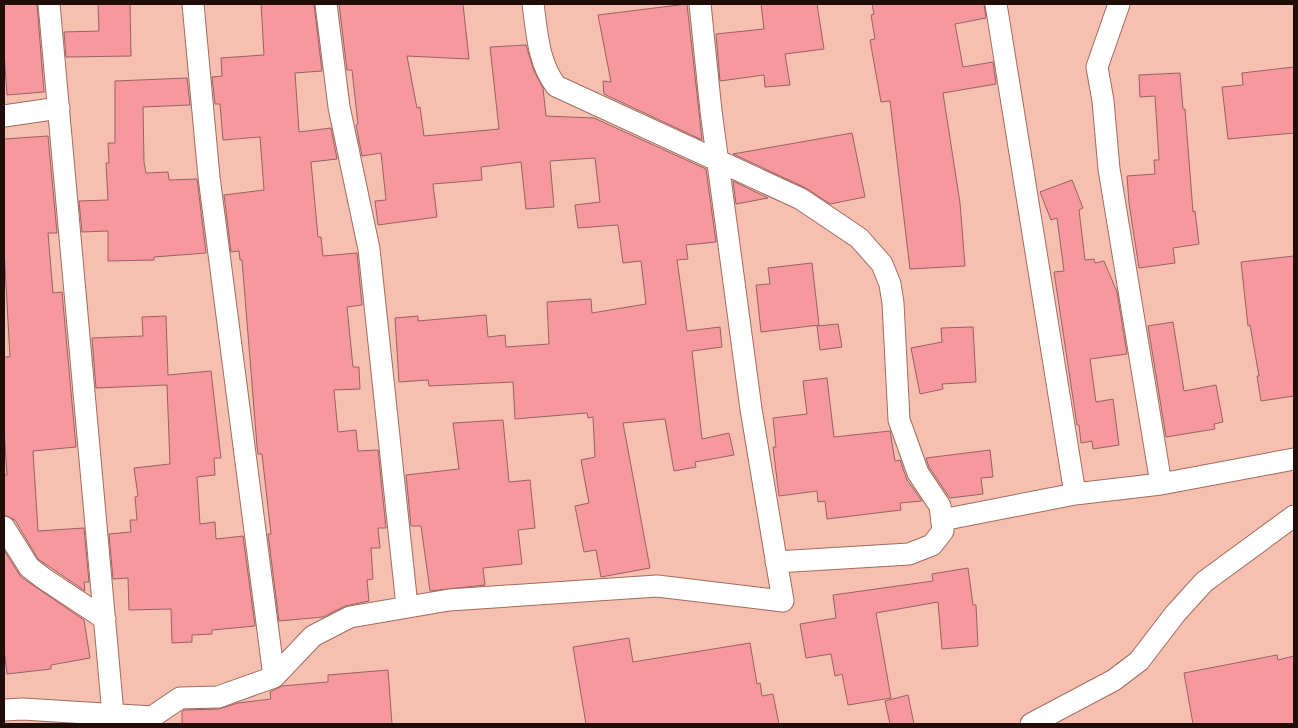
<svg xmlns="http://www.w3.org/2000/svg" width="1298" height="728" viewBox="0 0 1298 728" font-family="'Varela Round',sans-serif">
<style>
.building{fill:#f7989e;stroke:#976265}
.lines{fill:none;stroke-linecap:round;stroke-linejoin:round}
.street-casing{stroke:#9f6c5e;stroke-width:23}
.street{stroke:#fff;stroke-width:21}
</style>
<rect width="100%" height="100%" fill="#f7bfaf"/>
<path class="building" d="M 4,4 L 37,4 L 44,92 L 7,95 L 4,52 Z
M 98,4 L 130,4 L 131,56 L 66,57 L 64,32 L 99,31 Z
M 261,4 L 314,4 L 322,71 L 295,73 L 299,132 L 331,128 L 337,159 L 311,162 L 318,237 L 321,237 L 323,256 L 357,253 L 362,305 L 347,307 L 353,367 L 359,367 L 360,389 L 334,390 L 338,432 L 356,430 L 358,451 L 378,450 L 386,528 L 378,528 L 380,548 L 371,548 L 373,579 L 367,580 L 369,601 L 345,606 L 323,617 L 279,621 L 268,534 L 271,534 L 262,454 L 258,454 L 257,446 L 242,260 L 240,260 L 239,251 L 231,252 L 224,195 L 264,190 L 260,137 L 223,140 L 220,104 L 215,104 L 212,77 L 222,76 L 221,58 L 264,55 Z
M 339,4 L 463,4 L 469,59 L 407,56 L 417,108 L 420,107 L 424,136 L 499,129 L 490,47 L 526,45 L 534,71 L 543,88 L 546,116 L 594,118 L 706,169 L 716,242 L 686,245 L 688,259 L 677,260 L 687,331 L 720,327 L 722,347 L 692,351 L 702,439 L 729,433 L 734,455 L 695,462 L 696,467 L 674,471 L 665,419 L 623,423 L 650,568 L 601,577 L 596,550 L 584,552 L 575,506 L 589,503 L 581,460 L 595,457 L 593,417 L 588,418 L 587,413 L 515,419 L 513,382 L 429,386 L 428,380 L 399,382 L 395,318 L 418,316 L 418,321 L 486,315 L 488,337 L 505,335 L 506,347 L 549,344 L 547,302 L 591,299 L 592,313 L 646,304 L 641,261 L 623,263 L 618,225 L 578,228 L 575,205 L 600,202 L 595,158 L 550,161 L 554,207 L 526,209 L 521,162 L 481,167 L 482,180 L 433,184 L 437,217 L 378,225 L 375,201 L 386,200 L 381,153 L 362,156 L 356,125 L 358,124 L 352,70 L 347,70 Z
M 687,4 L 699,112 L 702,140 L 604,94 L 603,81 L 611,82 L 598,15 Z
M 761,4 L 817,4 L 824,49 L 785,54 L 790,85 L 765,87 L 764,75 L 720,81 L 716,34 L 764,29 Z
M 872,4 L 984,4 L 986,18 L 955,24 L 963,67 L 993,62 L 996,84 L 943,93 L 960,203 L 965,266 L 910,269 L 890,101 L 881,102 L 870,40 L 875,39 L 871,15 L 874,14 Z
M 1294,67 L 1294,133 L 1228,139 L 1222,87 L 1243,85 L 1242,73 Z
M 1180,73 L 1183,109 L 1185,109 L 1193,212 L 1195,211 L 1199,244 L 1173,248 L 1175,263 L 1139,268 L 1129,203 L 1127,176 L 1155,174 L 1154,160 L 1159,160 L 1155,96 L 1140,97 L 1139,75 Z
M 187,78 L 190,105 L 143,107 L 144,162 L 146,173 L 168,172 L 169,180 L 197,179 L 206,253 L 154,257 L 154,260 L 108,261 L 108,231 L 82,232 L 79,201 L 108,200 L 106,163 L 109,163 L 108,143 L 115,143 L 115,81 Z
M 852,133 L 865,197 L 830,204 L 806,188 L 733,154 Z
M 48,136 L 57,233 L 48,233 L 53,293 L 62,292 L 76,447 L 33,451 L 38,531 L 84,528 L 89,582 L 84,582 L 85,591 L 38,559 L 15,520 L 4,515 L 4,475 L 7,475 L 4,429 L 4,357 L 10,357 L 4,249 L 4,139 Z
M 1072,180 L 1083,208 L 1079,210 L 1085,260 L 1094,259 L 1095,263 L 1104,261 L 1117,292 L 1127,354 L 1090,359 L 1096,402 L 1113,399 L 1119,445 L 1093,449 L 1092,441 L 1081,443 L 1079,425 L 1077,425 L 1054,272 L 1064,271 L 1057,218 L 1051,220 L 1040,192 Z
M 733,181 L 768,198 L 736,204 Z
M 1294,256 L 1294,396 L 1261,401 L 1257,376 L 1259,376 L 1250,325 L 1248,326 L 1241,262 Z
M 812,263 L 819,325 L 761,332 L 756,285 L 770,284 L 768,268 Z
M 166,316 L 168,375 L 211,371 L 221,458 L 214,458 L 215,475 L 197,477 L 200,524 L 215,522 L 216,539 L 243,536 L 255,626 L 212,630 L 212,634 L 192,635 L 192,642 L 172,643 L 171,609 L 129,610 L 128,578 L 113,579 L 109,534 L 131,532 L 130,520 L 137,520 L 135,497 L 138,496 L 134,468 L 170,464 L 167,385 L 96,388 L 92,338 L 143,336 L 142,317 Z
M 1173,322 L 1184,391 L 1216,385 L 1223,422 L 1214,424 L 1215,429 L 1166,437 L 1148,326 Z
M 838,324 L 842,347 L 820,350 L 817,326 Z
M 973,327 L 976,382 L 942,384 L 943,389 L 920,394 L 911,348 L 942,342 L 941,328 Z
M 827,378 L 834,437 L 890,431 L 895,461 L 900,460 L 907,480 L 922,501 L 900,503 L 901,510 L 827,519 L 825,501 L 818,502 L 817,491 L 779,496 L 773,447 L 776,447 L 773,418 L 807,414 L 803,381 Z
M 503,420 L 509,482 L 530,480 L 535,528 L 518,530 L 522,564 L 483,568 L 485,585 L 430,591 L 421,526 L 411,526 L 406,475 L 459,469 L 453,423 Z
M 990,450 L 993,477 L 981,478 L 983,494 L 950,498 L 929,467 L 926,458 Z
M 4,550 L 21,577 L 84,620 L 90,658 L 51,665 L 51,669 L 7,674 L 4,649 Z
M 968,568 L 973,605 L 976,605 L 978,646 L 942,649 L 938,602 L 876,613 L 891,698 L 848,705 L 842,674 L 835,676 L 831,654 L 806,658 L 800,624 L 836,618 L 833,595 L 933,581 L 932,574 Z
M 629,638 L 633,662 L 750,643 L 757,684 L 760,683 L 762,696 L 773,694 L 779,724 L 586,724 L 573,647 Z
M 1277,655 L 1278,660 L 1294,656 L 1294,724 L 1193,724 L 1184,673 Z
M 388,670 L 392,724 L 182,724 L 182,712 L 184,710 L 219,709 L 238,703 L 271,699 L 270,692 L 282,686 L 328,682 L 328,675 Z
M 908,695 L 914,724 L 890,724 L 885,701 Z"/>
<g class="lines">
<g class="street-casing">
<path id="street" d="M 49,4 L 113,714
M 193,4 L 209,177 L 274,677
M 326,4 L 339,107 L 369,249 L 407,606
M 533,4 C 537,33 538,62 556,86 L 801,199 L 859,238 L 882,264 L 890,284 L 893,303 L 899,420 L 918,473 L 940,506 L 943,531 L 932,545 L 909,554 L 776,562
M 996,4 L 1075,494
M 1119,4 L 1097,67 L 1103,101 L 1109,169 L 1161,484
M 4,116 L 59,108
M 942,520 L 1075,494 L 1161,484 L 1294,459
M 4,527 L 29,567 L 43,578 L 105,619
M 4,710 L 23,709 L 152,717 L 180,698 L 218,697 L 274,677 L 313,636 L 350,617 L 449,600 L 657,586 L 783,601 L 751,409 L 711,111 L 700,4
M 1031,724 L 1114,680 L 1139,661 L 1175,614 L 1204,582 L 1294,516"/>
</g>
<use href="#street" class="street"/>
</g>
<rect width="1298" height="728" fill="none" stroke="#200d08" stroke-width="10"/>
</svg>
